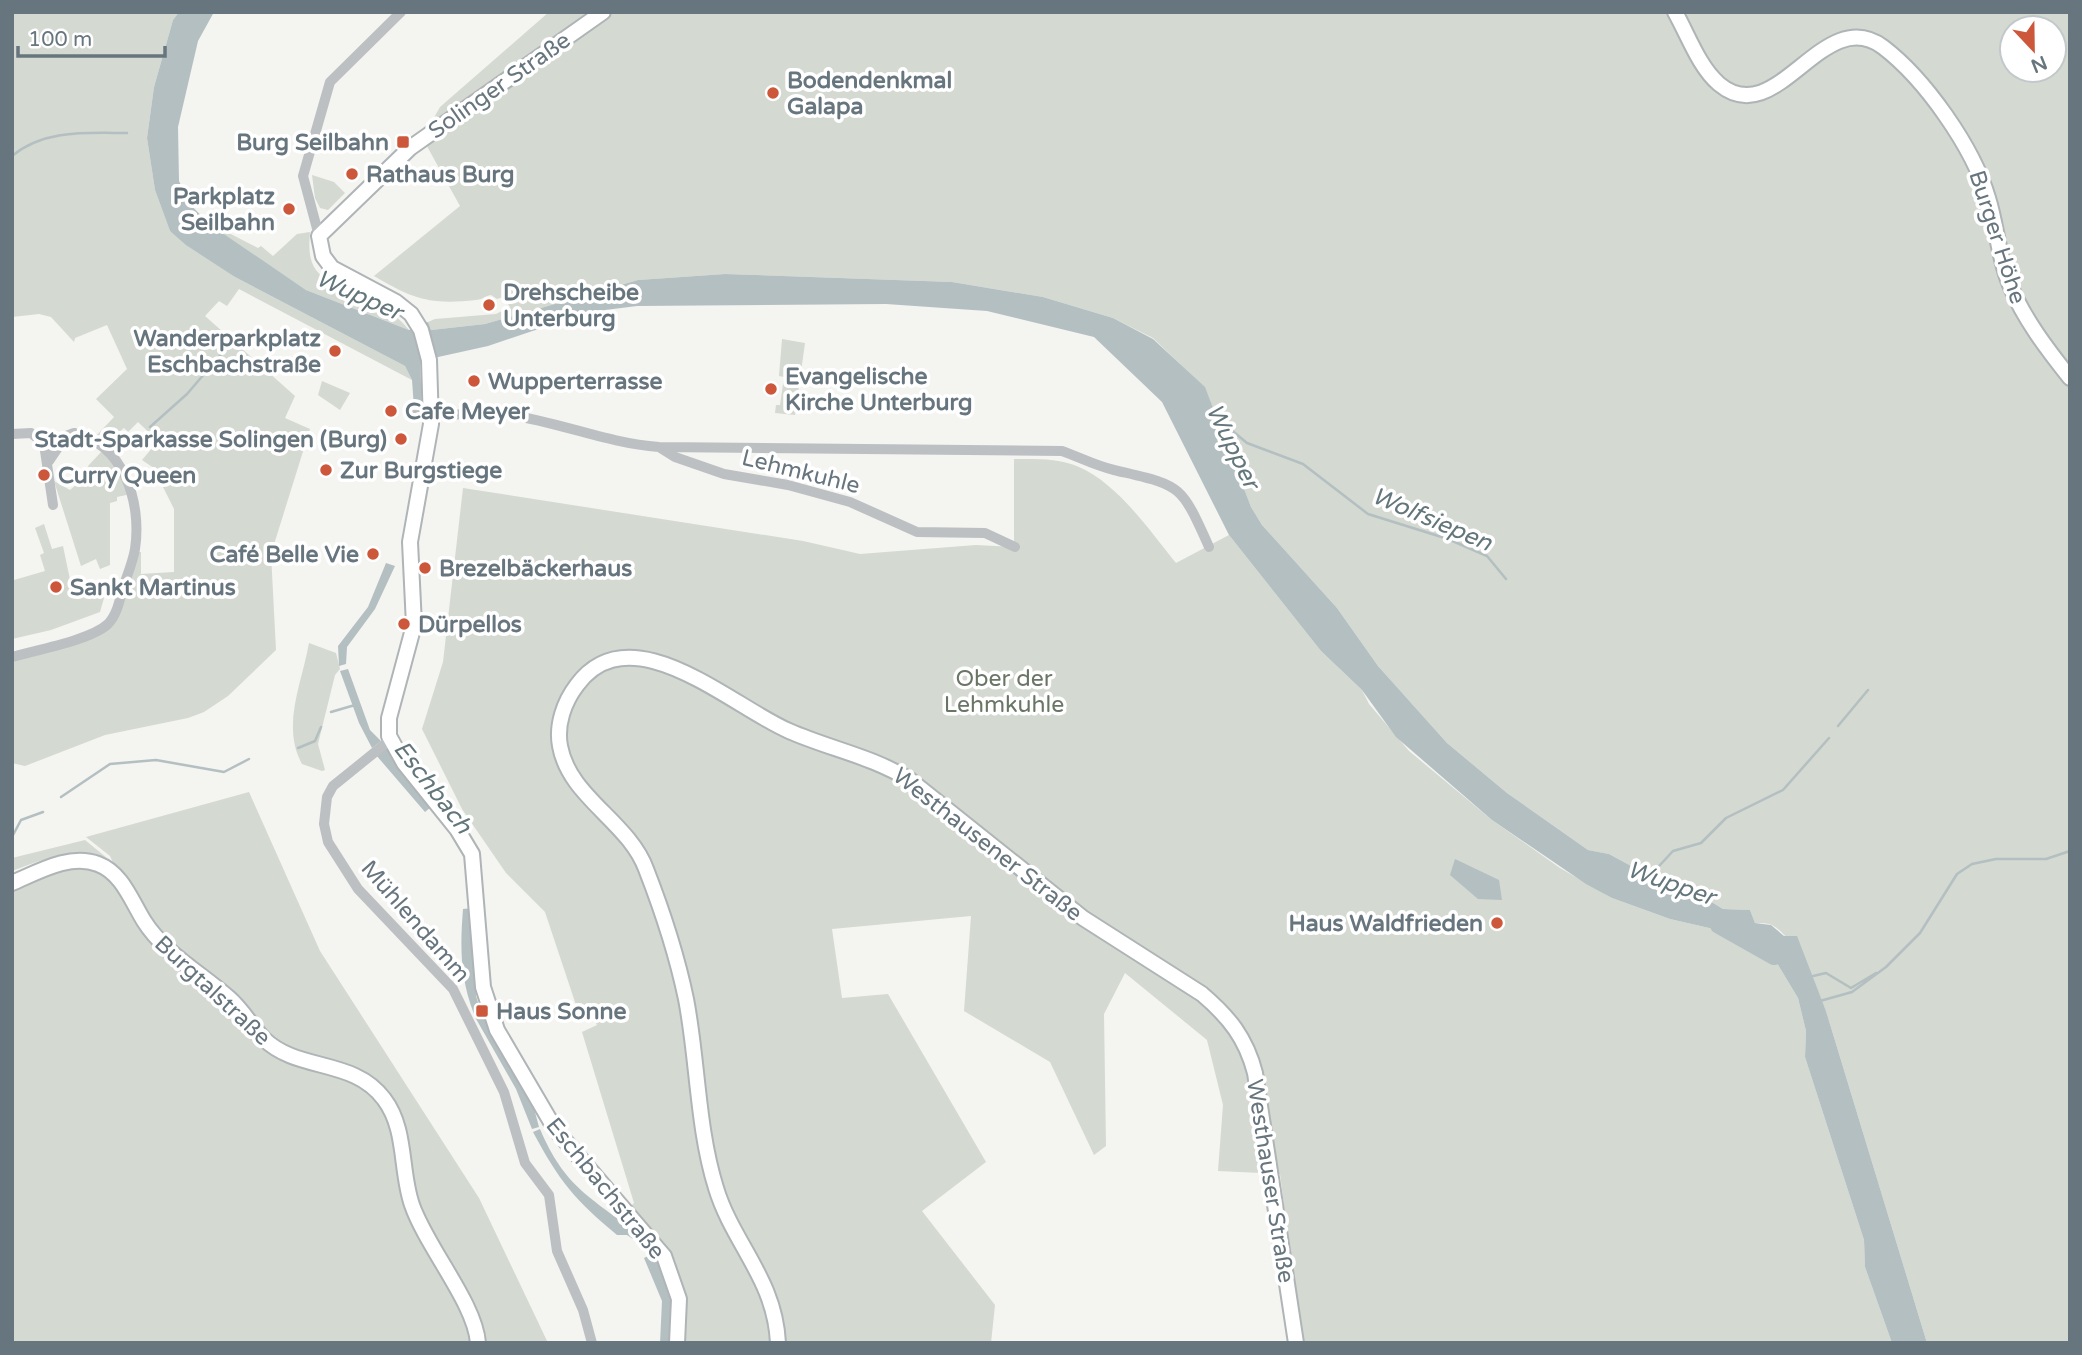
<svg xmlns="http://www.w3.org/2000/svg" width="2082" height="1355" viewBox="0 0 2082 1355" font-family="'Varela Round',sans-serif">
<style>
.green{fill:#d4d9d1;fill-rule:evenodd}
.water{fill:#b4bfc2}
.lines{fill:none;stroke-linecap:round;stroke-linejoin:round}
.stream{stroke:#b4bfc2;stroke-width:2.5}
.river{stroke:#b4bfc2;stroke-width:18}
.secondary-casing{stroke:#afb4b7;stroke-width:18}
.minor{stroke:#bcc0c2;stroke-width:10}
.secondary{stroke:#fff;stroke-width:14}
.poi-dot{fill:#cc573a;stroke:#fff;stroke-width:2.5}
.labels{text-anchor:middle;stroke-width:7;stroke-linejoin:round;paint-order:stroke}
.poi-label{font-size:23px;font-weight:bold;fill:#67757e;stroke:#fff;text-anchor:start}
.street-label{font-size:23px;fill:#67757e;stroke:#fff}
.park-label{font-size:23px;fill:#697665;stroke:#fff}
.water-label{font-size:24px;font-style:italic;fill:#63767b;stroke:#fff}
</style>
<rect width="100%" height="100%" fill="#f4f4f1"/>
<path class="green" d="M 12,12 L 179,12 L 173,20 L 154,87 L 147,138 L 155,190 L 170,231 L 235,277 L 405,366 L 412,380 L 239,289 L 227,306 L 219,301 L 205,316 L 295,396 L 285,418 L 310,429 L 271,554 L 276,650 L 228,696 L 204,712 L 188,718 L 105,735 L 25,766 L 12,763 L 12,657 L 108,624 L 135,552 L 141,552 L 141,574 L 174,572 L 174,509 L 160,481 L 164,475 L 142,460 L 158,441 L 138,422 L 128,432 L 124,428 L 106,443 L 96,436 L 114,417 L 96,399 L 127,369 L 107,325 L 75,338 L 74,342 L 51,317 L 39,314 L 12,317 Z
M 549,12 L 2070,12 L 2070,1343 L 1927,1343 L 1826,1011 C 1817,987 1795,937 1772,925 C 1768,923 1760,923 1755,923 L 1750,910 L 1723,909 L 1705,898 L 1670,887 L 1609,854 L 1588,850 L 1507,793 L 1447,743 L 1378,666 L 1337,608 L 1262,525 L 1251,507 L 1205,388 L 1153,338 L 1113,318 L 1043,297 L 952,282 L 725,274 L 638,280 L 485,324 L 431,330 L 428,322 L 435,319 L 496,314 L 510,307 L 503,297 L 497,299 L 491,295 C 484,296 482,300 476,300 C 429,305 413,299 374,276 L 460,206 L 423,139 L 424,127 L 432,121 L 440,107 ZM 2012,28 L 2054,28 L 2054,70 L 2012,70 Z
M 312,175 L 334,182 L 345,193 L 328,210 L 320,208 L 315,198 Z
M 221,229 L 258,248 L 261,246 L 273,256 L 297,234 L 310,232 C 309,245 308,259 316,270 C 331,291 385,298 409,330 L 306,290 L 218,231 Z
M 782,339 L 805,343 L 795,415 L 775,413 L 776,405 L 780,405 L 784,377 L 779,376 Z
M 322,381 L 350,393 L 340,410 L 318,395 Z
M 103,450 L 115,463 L 131,494 L 117,497 L 117,501 L 110,503 L 110,565 L 100,569 L 96,559 L 81,566 L 54,481 L 70,490 L 91,472 L 88,466 Z
M 1014,459 C 1036,459 1059,458 1079,467 C 1118,484 1150,531 1176,563 L 1229,535 L 1321,651 L 1362,690 L 1369,704 L 1409,751 L 1492,820 L 1560,868 L 1612,898 L 1670,919 L 1744,936 L 1774,958 L 1798,998 L 1806,1031 L 1805,1057 L 1864,1240 L 1865,1267 L 1892,1343 L 1302,1343 L 1280,1174 L 1218,1171 L 1223,1105 L 1207,1040 L 1125,973 L 1104,1014 L 1106,1146 L 1094,1155 L 1050,1062 L 964,1011 L 971,916 L 832,929 L 842,998 L 888,994 L 986,1162 L 922,1211 L 995,1305 L 991,1343 L 681,1343 C 695,1281 669,1250 630,1207 L 634,1203 L 582,1032 L 597,1025 L 589,1008 L 577,1008 L 545,912 L 506,873 L 462,809 L 422,729 L 443,662 L 463,488 L 803,541 L 860,554 L 976,545 L 1014,547 Z
M 44,524 L 52,549 L 63,546 L 73,594 L 100,589 L 104,598 L 100,612 L 51,630 L 12,639 L 14,580 L 45,571 L 40,555 L 44,553 L 35,528 Z
M 309,643 L 336,653 L 340,669 L 335,675 L 318,744 L 325,770 L 322,771 L 302,764 C 281,726 302,683 309,643 Z
M 249,792 L 320,951 L 479,1198 L 548,1343 L 12,1343 L 12,883 L 53,866 L 115,867 L 110,856 L 86,837 Z
M 85,840 L 107,858 C 73,846 45,859 12,871 L 12,858 Z"/>
<path class="water" d="M 179,12 L 214,12 L 198,41 L 178,127 L 179,181 L 190,204 L 209,224 L 306,290 L 409,330 L 428,322 L 431,330 L 485,324 L 638,280 L 725,274 L 952,282 L 1043,297 L 1113,318 L 1153,339 L 1205,387 L 1251,507 L 1262,525 L 1337,608 L 1378,666 L 1447,743 L 1507,793 L 1588,850 L 1609,854 L 1670,887 L 1705,898 L 1723,909 L 1750,910 L 1755,923 L 1771,925 L 1784,936 L 1797,936 L 1826,1011 L 1927,1343 L 1892,1343 L 1865,1267 L 1864,1240 L 1805,1057 L 1806,1031 L 1798,998 L 1774,958 L 1744,936 L 1670,919 L 1612,898 L 1586,884 L 1492,820 L 1396,737 L 1362,690 L 1321,651 L 1229,535 L 1162,402 L 1094,337 L 987,311 L 886,304 L 637,306 L 589,312 L 488,346 L 420,361 L 422,408 L 414,408 L 412,380 L 405,366 L 235,277 L 186,245 L 170,231 L 155,190 L 147,138 L 154,87 L 173,20 Z
M 386,563 L 395,566 L 375,609 L 347,647 L 346,664 L 339,666 L 338,646 L 368,607 Z
M 348,669 L 370,730 L 381,741 L 372,748 L 359,723 L 340,671 Z
M 386,748 L 431,807 L 425,812 L 376,755 Z
M 1455,859 L 1499,880 L 1502,900 L 1478,899 L 1450,875 Z
M 473,908 L 476,996 L 481,1012 L 474,1014 C 460,978 460,947 463,909 Z
M 483,1014 L 532,1101 L 539,1127 L 532,1129 L 516,1089 L 475,1017 Z
M 540,1129 C 565,1188 591,1197 638,1234 L 633,1239 L 627,1235 L 617,1235 C 575,1200 559,1181 533,1132 Z
M 654,1253 L 671,1302 L 670,1343 L 660,1343 L 662,1301 L 644,1258 Z"/>
<g class="lines">
<path class="stream" d="M 12,156 C 45,129 87,133 127,133
M 1218,419 L 1247,443 L 1303,464 L 1368,514 L 1448,539 L 1487,556 L 1506,579
M 150,427 L 187,394 L 229,345
M 331,712 L 355,705
M 1838,726 L 1868,690
M 298,748 L 315,741 L 321,727
M 61,797 L 110,764 L 156,760 L 224,772 L 249,759
M 12,837 L 21,820 L 43,812
M 1648,878 L 1673,851 L 1701,843 L 1726,818 L 1783,790 L 1829,738
M 1813,976 L 1826,973 L 1851,988 L 1876,973
M 1820,1001 L 1852,992 L 1886,967 L 1920,933 L 1957,874 L 1972,864 L 1996,859 L 2046,859 L 2070,851"/>
<path class="river" d="M 1719,925 L 1774,956"/>
<g class="secondary-casing">
<path id="secondary" d="M 603,12 L 410,148 L 319,236 L 323,256 L 332,268 L 396,302 L 411,314 L 421,330 L 429,360 L 431,424 L 410,542 L 414,625 L 389,718 L 389,736 L 404,763 L 457,829 L 472,854 L 483,987 L 497,1030 L 555,1129 L 664,1256 L 679,1299 L 677,1343
M 1675,12 C 1688,35 1699,67 1719,84 C 1777,133 1823,2 1883,47 C 1925,79 1973,147 1988,198 C 1997,226 1998,257 2010,285 C 2024,319 2047,349 2070,378
M 12,883 C 38,872 70,853 98,864 C 122,873 131,900 144,921 C 164,953 201,973 229,998 C 243,1010 251,1026 264,1039 C 298,1072 354,1058 384,1099 C 407,1129 400,1171 412,1205 C 427,1248 475,1303 478,1343
M 778,1343 C 775,1279 733,1244 716,1188 C 697,1127 698,1061 686,999 C 677,956 662,910 646,869 C 628,821 569,797 560,746 C 556,725 564,702 577,685 C 631,612 731,706 789,731 C 830,749 871,756 910,780 L 1083,918 L 1202,994 C 1229,1017 1246,1038 1255,1073 L 1296,1343"/>
</g>
<path class="minor" d="M 319,236 L 303,176 L 330,82 L 401,12
M 414,415 C 446,417 478,411 511,415 C 561,423 608,443 659,447 L 1062,451 C 1079,457 1096,466 1114,470 C 1181,486 1180,482 1209,547
M 12,434 L 31,433 L 44,444 L 53,505
M 659,447 L 675,457 L 724,474 L 788,485 L 850,502 L 917,532 L 985,533 L 1015,547
M 12,657 C 36,650 91,640 108,624 C 118,614 120,597 124,585 C 128,573 133,561 135,549 C 142,503 124,444 74,433 L 66,436 L 49,461
M 390,740 L 333,786 L 327,797 L 324,824 L 328,842 L 358,889 L 453,989 L 504,1092 L 525,1163 L 549,1195 L 557,1251 L 583,1310 L 592,1343"/>
<use href="#secondary" class="secondary"/>
</g>
<g class="poi-dot">
<circle cx="773" cy="93" r="7"/>
<rect x="396" y="135" width="14" height="14" rx="3.5"/>
<circle cx="352" cy="174" r="7"/>
<circle cx="289" cy="209" r="7"/>
<circle cx="489" cy="305" r="7"/>
<circle cx="335" cy="351" r="7"/>
<circle cx="474" cy="381" r="7"/>
<circle cx="771" cy="389" r="7"/>
<circle cx="391" cy="411" r="7"/>
<circle cx="401" cy="439" r="7"/>
<circle cx="326" cy="470" r="7"/>
<circle cx="44" cy="475" r="7"/>
<circle cx="373" cy="554" r="7"/>
<circle cx="425" cy="568" r="7"/>
<circle cx="56" cy="587" r="7"/>
<circle cx="404" cy="624" r="7"/>
<circle cx="1497" cy="923" r="7"/>
<rect x="475" y="1004" width="14" height="14" rx="3.5"/>
</g>
<g class="labels">
<g class="poi-label">
<text x="787" y="88">Bodendenkmal<tspan x="787" dy="26">Galapa</tspan></text>
<text x="389" y="150" text-anchor="end">Burg Seilbahn</text>
<text x="366" y="182">Rathaus Burg</text>
<text x="275" y="204" text-anchor="end">Parkplatz<tspan x="275" dy="26">Seilbahn</tspan></text>
<text x="503" y="300">Drehscheibe<tspan x="503" dy="26">Unterburg</tspan></text>
<text x="321" y="346" text-anchor="end">Wanderparkplatz<tspan x="321" dy="26">Eschbachstraße</tspan></text>
<text x="785" y="384">Evangelische<tspan x="785" dy="26">Kirche Unterburg</tspan></text>
<text x="488" y="389">Wupperterrasse</text>
<text x="405" y="419">Cafe Meyer</text>
<text x="387" y="447" text-anchor="end">Stadt-Sparkasse Solingen (Burg)</text>
<text x="340" y="478">Zur Burgstiege</text>
<text x="58" y="483">Curry Queen</text>
<text x="359" y="562" text-anchor="end">Café Belle Vie</text>
<text x="439" y="576">Brezelbäckerhaus</text>
<text x="70" y="595">Sankt Martinus</text>
<text x="418" y="632">Dürpellos</text>
<text x="1483" y="931" text-anchor="end">Haus Waldfrieden</text>
<text x="496" y="1019">Haus Sonne</text>
</g>
<g class="street-label">
<text transform="translate(499 85) rotate(-35)" y="8">Solinger Straße</text>
<text transform="translate(1998 237) rotate(72)" y="8">Burger Höhe</text>
<text transform="translate(801 471) rotate(14)" y="8">Lehmkuhle</text>
<text transform="translate(988 844) rotate(38)" y="8">Westhausener Straße</text>
<text transform="translate(416 921) rotate(49)" y="8">Mühlendamm</text>
<text transform="translate(213 990) rotate(43)" y="8">Burgtalstraße</text>
<text transform="translate(1271 1181) rotate(81)" y="8">Westhauser Straße</text>
<text transform="translate(606 1188) rotate(51)" y="8">Eschbachstraße</text>
</g>
<g class="park-label">
<text x="1004" y="686">Ober der<tspan x="1004" dy="26">Lehmkuhle</tspan></text>
</g>
<g class="water-label">
<text transform="translate(359 295) rotate(24)" y="8">Wupper</text>
<text transform="translate(1233 446) rotate(64)" y="8">Wupper</text>
<text transform="translate(1432 519) rotate(23)" y="8">Wolfsiepen</text>
<text transform="translate(433 787) rotate(52)" y="8">Eschbach</text>
<text transform="translate(1671 883) rotate(19)" y="8">Wupper</text>
</g>
</g>
<rect width="2082" height="1355" fill="none" stroke="#67757e" stroke-width="28"/>
<g transform="translate(2033 49) rotate(158)"><circle r="33" fill="#ffffff" stroke="#c2c8cb" stroke-width="2"/>
<path d="M0-5L12 26L0 18L-12 26Z" fill="#cc573a"/>
<text y="-10" font-size="19" font-weight="bold" text-anchor="middle" fill="#67757e">N</text>
</g>
<path d="M18 46v10h147v-10" fill="none" stroke="#67757e" stroke-width="3.5"/>
<text x="28" y="46" font-size="21" fill="#67757e" stroke="#ffffff" stroke-width="5" paint-order="stroke">100 m</text>
</svg>
